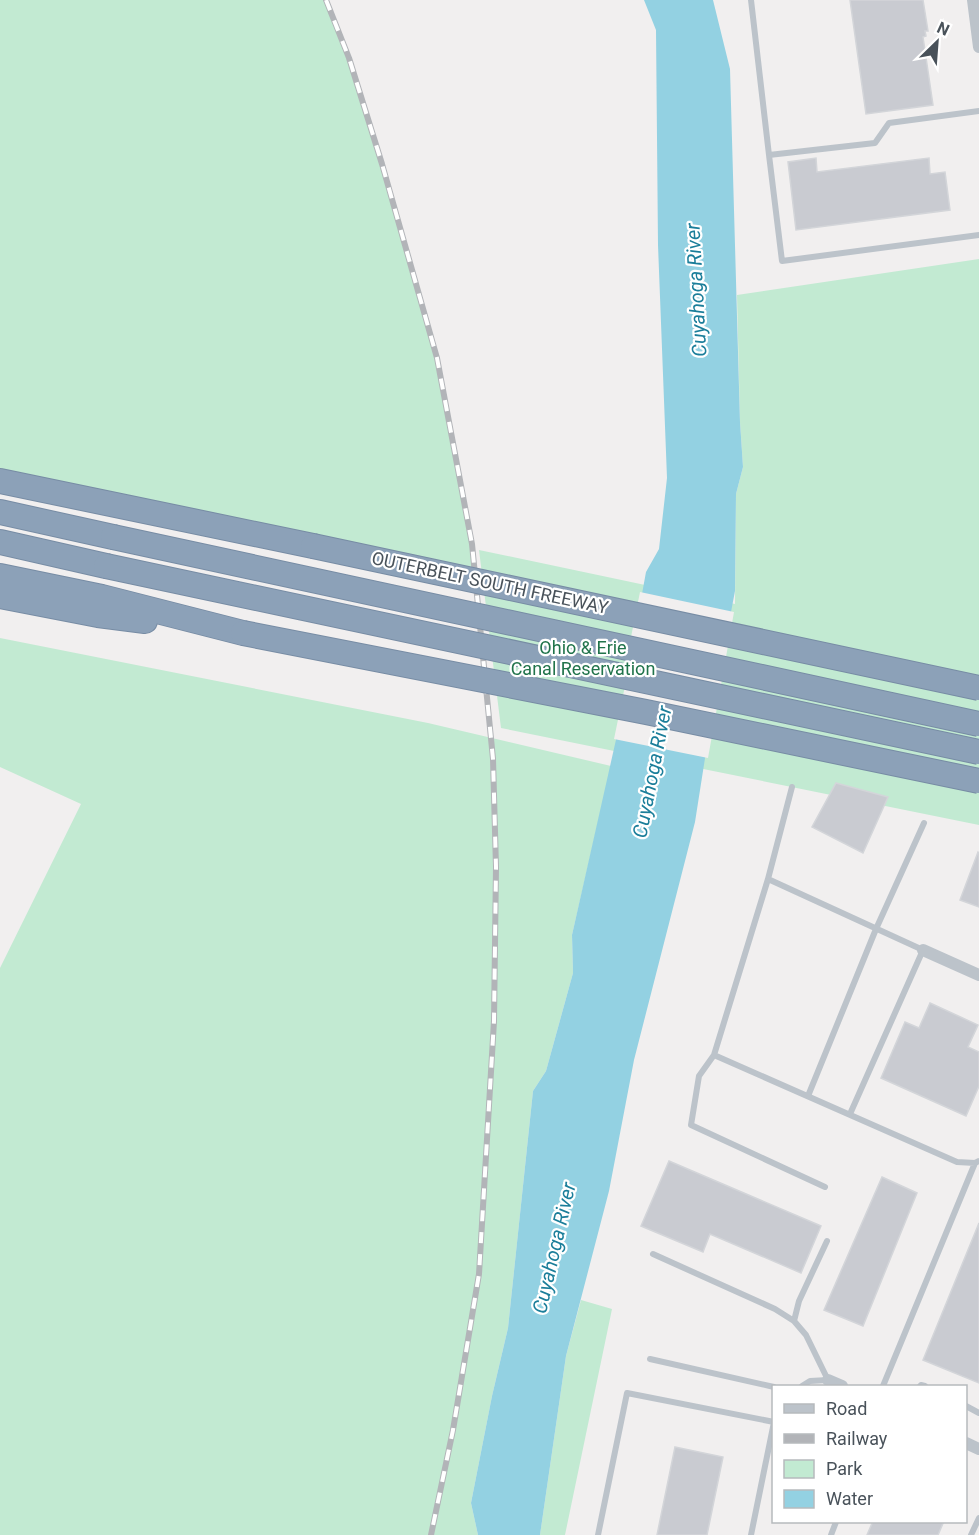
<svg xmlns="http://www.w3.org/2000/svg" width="979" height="1535" viewBox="0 0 979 1535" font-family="Roboto,sans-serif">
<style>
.green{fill:#c2ead2}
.water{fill:#93d1e2}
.pier{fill:#f1efef}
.building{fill:#c9cbd1;stroke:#d3d5d9;stroke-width:1.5}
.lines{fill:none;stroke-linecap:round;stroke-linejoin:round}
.motorway-casing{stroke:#778ca4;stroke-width:26}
.service{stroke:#bcc3ca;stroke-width:6}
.minor{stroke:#bcc3ca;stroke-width:12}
.motorway{stroke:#8ca1b8;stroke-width:24}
.rail-casing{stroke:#b2b4b8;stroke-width:6}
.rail{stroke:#fff;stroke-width:4;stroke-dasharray:11;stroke-linecap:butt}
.motorway-bridge-casing{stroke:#778ca4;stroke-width:26;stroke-linecap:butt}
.motorway-bridge{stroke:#8ca1b8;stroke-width:24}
.labels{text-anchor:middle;stroke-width:4.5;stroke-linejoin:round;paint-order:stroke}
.street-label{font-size:18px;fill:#49525a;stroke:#fff}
.park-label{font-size:18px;fill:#21744b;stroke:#fff}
.water-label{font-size:20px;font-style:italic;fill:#1b7e9a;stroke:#fff}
</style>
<rect width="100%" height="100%" fill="#f1efef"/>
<path class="green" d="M 0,0 L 326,0 L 349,58 L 382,164 L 437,358 L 472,544 L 476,584 L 0,473 Z
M 979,259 L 979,825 L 501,728 L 479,550 L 735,604 L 736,494 L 743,467 L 740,422 L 737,295 Z
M 0,638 L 428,723 L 611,766 L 572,935 L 573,973 L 546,1071 L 533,1091 L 508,1328 L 492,1396 L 471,1503 L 478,1535 L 0,1535 L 0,968 L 81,804 L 0,767 Z
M 581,1300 L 612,1309 L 565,1535 L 540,1535 L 566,1356 Z"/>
<path class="water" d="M 644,0 L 713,0 L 730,69 L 740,422 L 743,467 L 736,494 L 735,591 L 714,701 L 695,822 L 634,1060 L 609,1191 L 566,1356 L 540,1535 L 478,1535 L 471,1503 L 492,1396 L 508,1328 L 533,1091 L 546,1071 L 573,973 L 572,935 L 629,682 L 633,643 L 646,572 L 659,549 L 667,478 L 658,245 L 656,30 Z"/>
<path class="pier" d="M 640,592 L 734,612 L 708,758 L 614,739 L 626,681 L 630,642 Z"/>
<path class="building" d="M 850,0 L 923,0 L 928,31 L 925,31 L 926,36 L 923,37 L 933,105 L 866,114 Z
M 816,158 L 817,172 L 929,158 L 930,174 L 945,172 L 950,210 L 796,230 L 788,162 Z
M 836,783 L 888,797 L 863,853 L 812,827 Z
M 978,852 L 979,853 L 979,907 L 960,900 Z
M 930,1003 L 978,1025 L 968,1047 L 979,1052 L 979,1086 L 966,1116 L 881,1078 L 905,1022 L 919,1028 Z
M 669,1161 L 821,1226 L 801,1273 L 710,1234 L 703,1252 L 641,1226 Z
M 882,1177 L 917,1193 L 863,1326 L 824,1310 Z
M 979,1223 L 979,1383 L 923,1360 Z
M 675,1447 L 723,1457 L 707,1535 L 657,1535 Z
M 873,1521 L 944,1521 L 938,1535 L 867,1535 Z"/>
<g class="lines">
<g class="motorway-casing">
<path id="motorway" d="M 0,481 L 313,546
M 0,512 L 113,537
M 0,542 L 106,566
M 0,576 L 102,597 L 243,633
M 0,596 L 98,615 L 145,621"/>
</g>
<path class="service" d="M 751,0 L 769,155 L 875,143 L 889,123 L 979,111
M 769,155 L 782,261 L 979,235
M 792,787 L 768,879 L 923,950 L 850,1114
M 768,879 L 714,1055 L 957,1162 L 975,1163 L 979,1161
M 714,1055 L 699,1076 L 691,1125 L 825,1187
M 808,1096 L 876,929 L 924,823
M 653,1254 L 775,1309 L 794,1321 L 806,1335 L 828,1380
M 794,1321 L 799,1301 L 827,1241
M 650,1359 L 774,1387
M 802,1386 L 810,1381 L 828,1380
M 883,1386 L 975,1163
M 920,1386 L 921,1385 L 925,1386
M 966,1406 L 979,1413
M 598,1535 L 627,1393 L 774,1422
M 751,1535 L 774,1422
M 831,1535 L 836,1522
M 971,1535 L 979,1518"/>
<path class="minor" d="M 973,0 L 979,47
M 923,950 L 979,975
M 828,1380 L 842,1386
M 966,1443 L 979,1449"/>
<use href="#motorway" class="motorway"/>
<g class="rail-casing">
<path id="rail" d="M 326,0 L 349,58 L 382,164 L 437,358 L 472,544 L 493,759 L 496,867 L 494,1021 L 479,1274 L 453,1430 L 431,1535"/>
</g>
<use href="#rail" class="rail"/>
<g class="motorway-bridge-casing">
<path id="motorway-bridge" d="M 113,537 L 979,724
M 313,546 L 979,688
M 106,566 L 979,752
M 243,633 L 646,712 L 979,781"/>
</g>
<use href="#motorway-bridge" class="motorway-bridge"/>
</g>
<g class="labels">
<g class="street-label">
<text transform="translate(490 583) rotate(12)" y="6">OUTERBELT SOUTH FREEWAY</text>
</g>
<g class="park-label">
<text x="583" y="654">Ohio &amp; Erie<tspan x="583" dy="21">Canal Reservation</tspan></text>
</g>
<g class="water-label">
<text transform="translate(696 290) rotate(-93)" y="7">Cuyahoga River</text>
<text transform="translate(652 772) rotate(-79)" y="7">Cuyahoga River</text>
<text transform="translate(554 1248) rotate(-77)" y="7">Cuyahoga River</text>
</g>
</g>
<rect x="772" y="1385" width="195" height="138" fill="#ffffff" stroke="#b6babd" stroke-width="1.5"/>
<rect x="784" y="1404" width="30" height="9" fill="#bcc3ca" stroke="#b6babd" stroke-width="1.5"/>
<text x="826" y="1415" font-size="18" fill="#49525a">Road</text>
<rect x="784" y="1434" width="30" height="9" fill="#b2b4b8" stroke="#b6babd" stroke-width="1.5"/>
<text x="826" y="1445" font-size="18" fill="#49525a">Railway</text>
<rect x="784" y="1460" width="30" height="18" fill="#c2ead2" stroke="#b6babd" stroke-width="1.5"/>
<text x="826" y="1475" font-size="18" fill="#49525a">Park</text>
<rect x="784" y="1490" width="30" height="18" fill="#93d1e2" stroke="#b6babd" stroke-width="1.5"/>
<text x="826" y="1505" font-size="18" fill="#49525a">Water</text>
<g transform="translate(937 42) rotate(25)" stroke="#ffffff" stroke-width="4.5" paint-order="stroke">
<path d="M0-4.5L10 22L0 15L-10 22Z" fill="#49525a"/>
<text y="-9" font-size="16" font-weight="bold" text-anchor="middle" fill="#49525a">N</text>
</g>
</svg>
